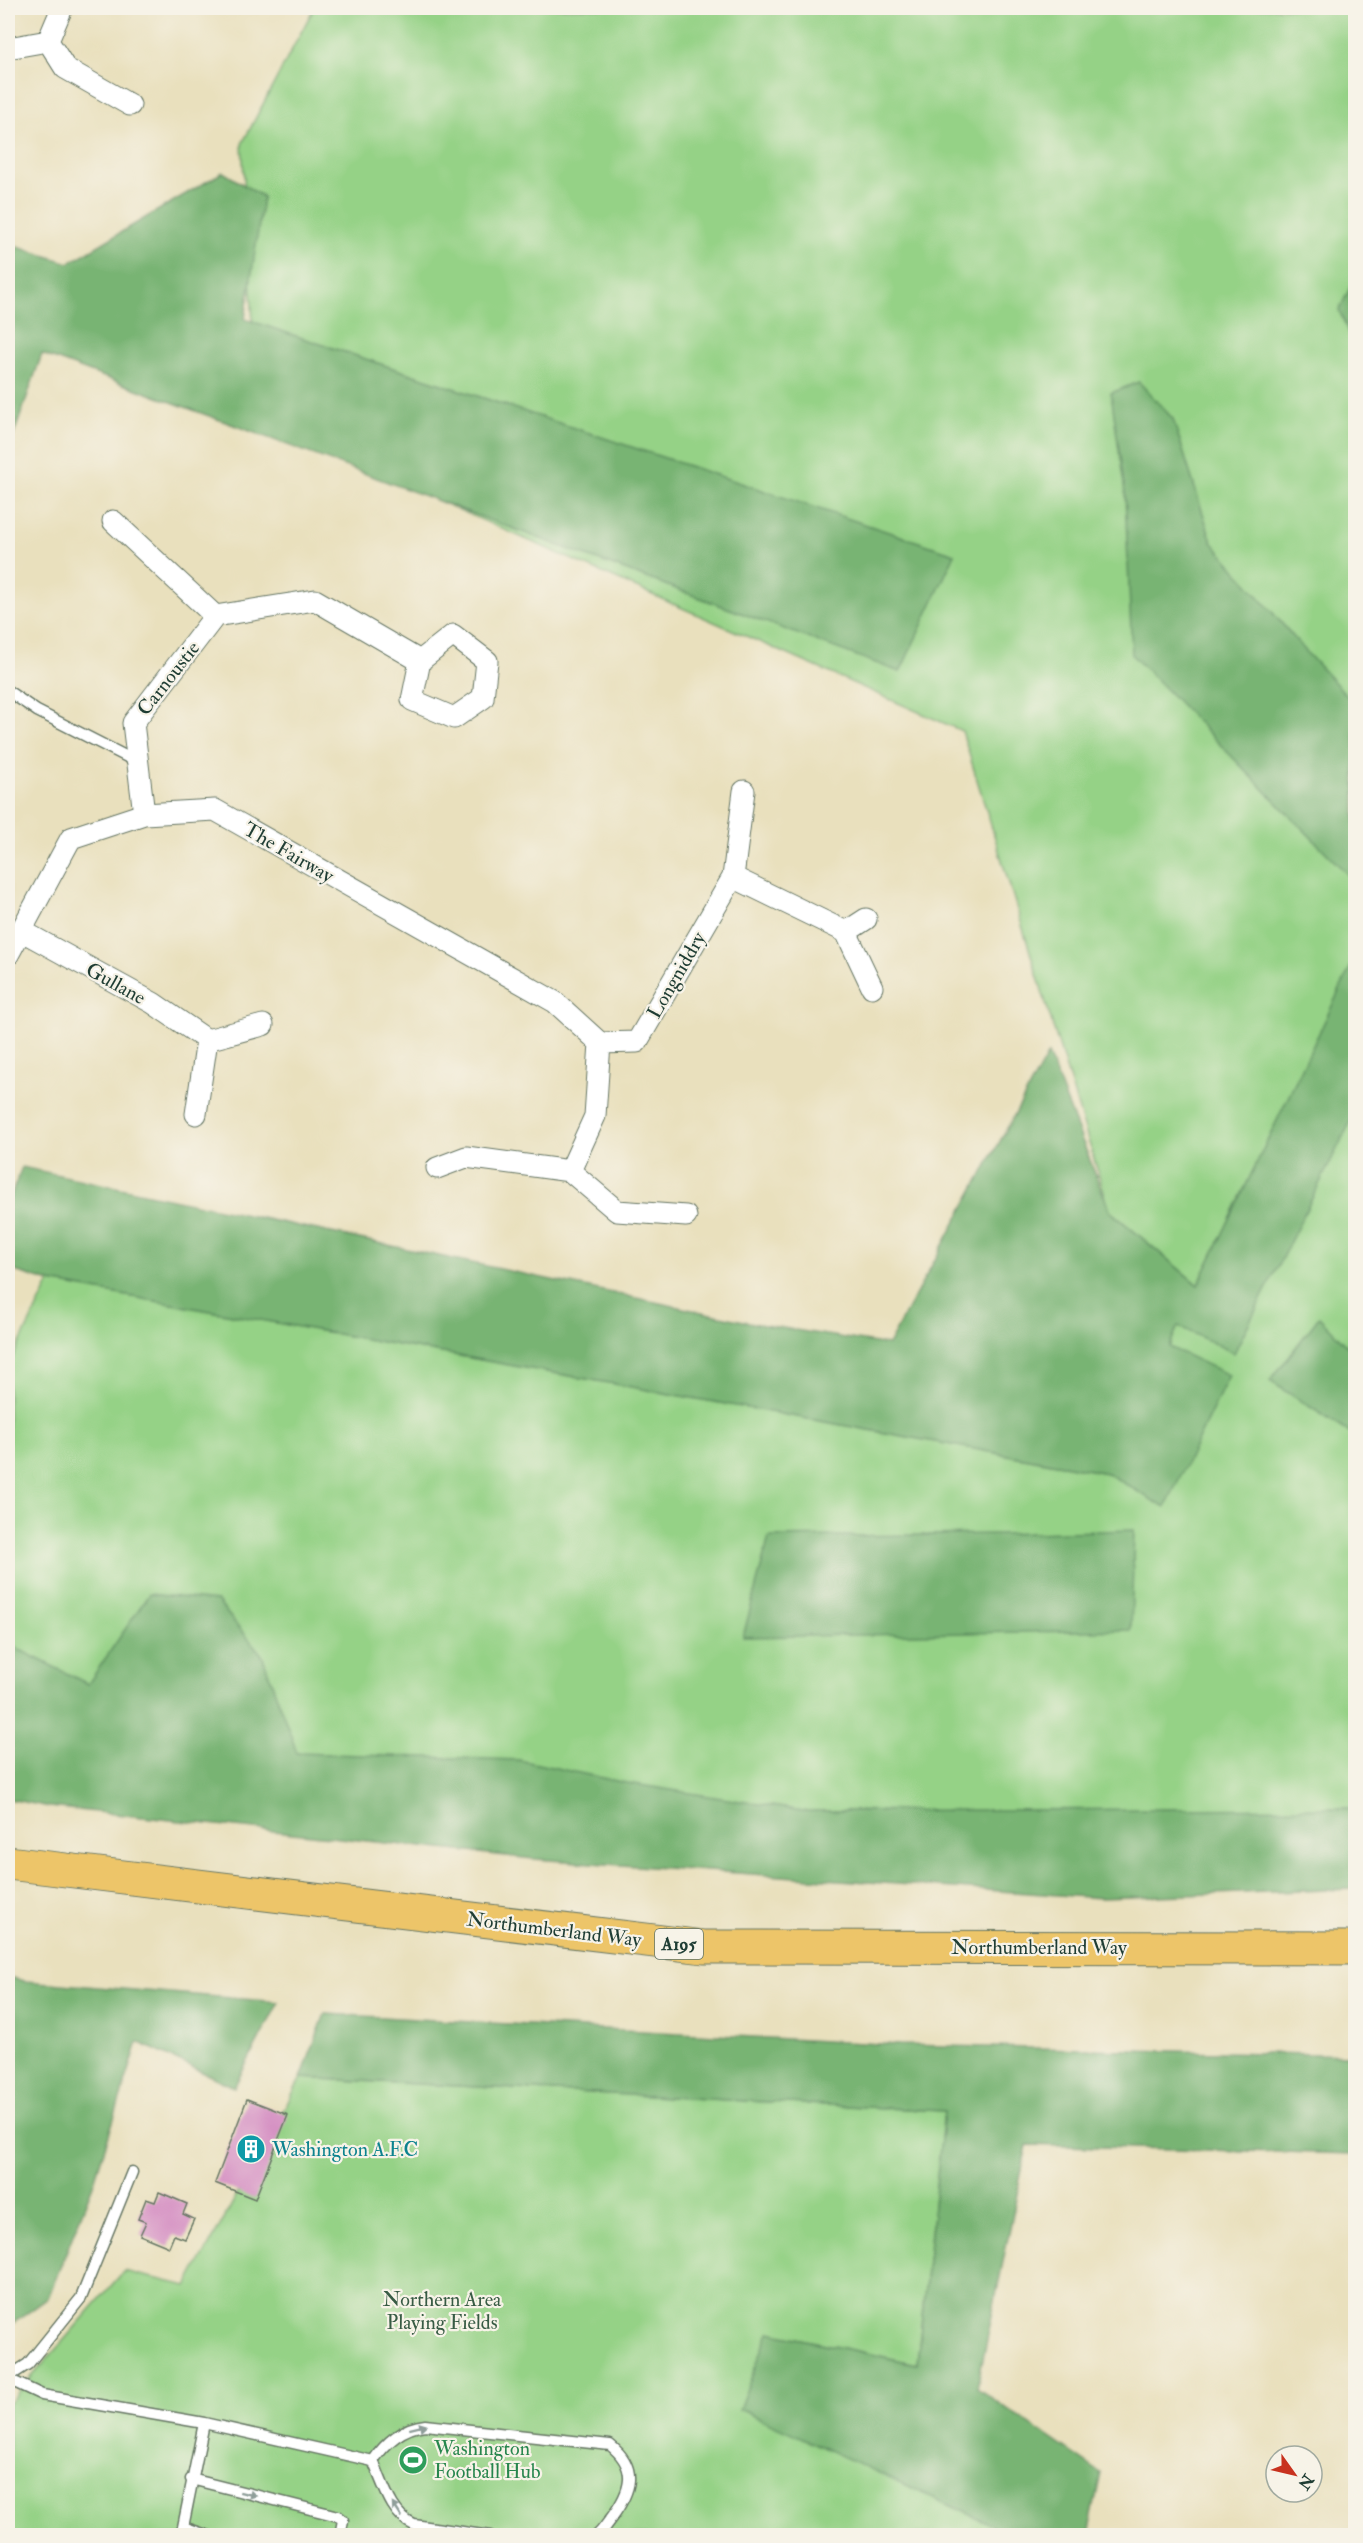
<svg xmlns="http://www.w3.org/2000/svg" width="1363" height="2543" viewBox="0 0 1363 2543" font-family="'IM FELL Double Pica',serif">
<style>
.green{fill:#95d286;stroke:#5a885d;stroke-width:1.5}
.forest{fill:#78b473;stroke:#4c7854;stroke-width:1.5}
.building{fill:#d590c3}
.lines{fill:none;stroke-linecap:round;stroke-linejoin:round}
.lane-casing{stroke:#667664;stroke-width:13}
.street-casing{stroke:#667664;stroke-width:23}
.primary-casing{stroke:#667664;stroke-width:35}
.lane{stroke:#fff;stroke-width:10}
.street{stroke:#fff;stroke-width:21}
.primary{stroke:#edc569;stroke-width:33}
.oneway{fill:#8f9e9a}
.labels{text-anchor:middle;stroke-width:4.5;stroke-linejoin:round;paint-order:stroke}
.shield{fill:#f7f3e8;stroke:#60746a;stroke-width:1.5}
.shield-label{font-size:18px;font-weight:bold;fill:#1f3d34}
.street-label{font-size:20px;fill:#1f3d34;stroke:#f7f3e8}
.culture-label{font-size:20px;fill:#0d838f;stroke:#f7f3e8;text-anchor:start}
.park-label{font-size:20px;fill:#375b44;stroke:#f7f3e8}
.leisure-label{font-size:20px;fill:#27864d;stroke:#f7f3e8;text-anchor:start}
</style>
<rect width="100%" height="100%" fill="#f7f3e8"/>
<filter id="ink" filterUnits="userSpaceOnUse"><feTurbulence type="fractalNoise" baseFrequency=".0167" numOctaves="2"/><feDisplacementMap in="SourceGraphic" scale="12" xChannelSelector="R" yChannelSelector="G"/><feConvolveMatrix kernelMatrix="1 2 1 2 8 2 1 2 1" color-interpolation-filters="sRGB"/></filter>
<filter id="wash" filterUnits="userSpaceOnUse"><feTurbulence type="fractalNoise" baseFrequency=".008" numOctaves="4" result="noise"/><feDisplacementMap in="SourceGraphic" scale="24" xChannelSelector="R" yChannelSelector="G"/><feGaussianBlur stdDeviation="1.35" result="paint"/><feColorMatrix in="noise" values="0 0 0 0 0 0 0 0 0 0 0 0 0 0 0 0 0 1.4 0 .05"/><feComposite in="paint" operator="in"/></filter>
<g filter="url(#wash)">
<rect width="100%" height="100%" fill="#e9e0bd"/>
<path class="green" d="M 314,8 L 1355,8 L 1355,1809 L 712,1826 L 8,1702 L 8,1367 L 50,1282 L 1107,1473 L 1198,1285 L 1110,1211 L 962,731 L 259,422 L 242,144 Z
M 301,2078 L 944,2111 L 917,2364 L 769,2332 L 993,2525 L 990,2535 L 8,2536 L 8,2404 L 124,2271 L 187,2286 Z"/>
<path class="forest" d="M 223,172 L 263,197 L 245,319 L 955,554 L 900,672 L 42,354 L 8,451 L 8,244 L 69,263 Z
M 1355,278 L 1356,278 L 1355,349 L 1339,310 Z
M 1139,382 L 1173,419 L 1212,542 L 1309,655 L 1355,704 L 1355,882 L 1132,655 L 1125,493 L 1111,393 Z
M 1355,958 L 1355,1113 L 1234,1353 L 1178,1326 L 1169,1347 L 1229,1375 L 1165,1508 L 1107,1473 L 50,1282 L 8,1269 L 8,1203 L 22,1167 L 758,1324 L 888,1345 L 1048,1054 L 1110,1211 L 1198,1285 Z
M 1319,1317 L 1355,1354 L 1355,1436 L 1270,1381 Z
M 1134,1530 L 1131,1630 L 743,1637 L 769,1537 L 998,1534 Z
M 149,1594 L 217,1601 L 262,1655 L 297,1753 L 519,1760 L 621,1782 L 803,1811 L 1355,1808 L 1355,1889 L 1102,1898 L 534,1859 L 50,1807 L 8,1799 L 8,1644 L 88,1684 Z
M 8,1977 L 25,1981 L 279,2002 L 234,2087 L 138,2042 L 94,2182 L 48,2298 L 8,2327 Z
M 325,2014 L 900,2045 L 1355,2055 L 1355,2154 L 1027,2145 L 977,2388 L 1101,2473 L 1088,2535 L 990,2535 L 993,2525 L 739,2409 L 769,2332 L 917,2364 L 944,2111 L 301,2078 Z"/>
<g id="blocks">
<path class="building" d="M 247,2099 L 288,2115 L 255,2199 L 215,2183 Z
M 159,2192 L 187,2204 L 183,2214 L 194,2219 L 185,2239 L 174,2235 L 169,2247 L 140,2235 L 146,2222 L 138,2219 L 146,2199 L 155,2202 Z"/>
</g>
</g>
<g filter="url(#ink)">
<use href="#blocks" fill-opacity="0" stroke="#667664" stroke-width="1.5"/>
<g class="lines">
<g class="lane-casing">
<path id="lane" d="M 8,691 L 37,711 L 139,763
M 8,2377 L 28,2364 L 81,2298 L 132,2172
M 8,2379 L 42,2395 L 204,2423 L 373,2461
M 204,2423 L 183,2527 L 209,2536
M 373,2461 C 385,2443 403,2427 425,2425 L 610,2445 C 639,2468 631,2491 612,2517 C 607,2523 603,2531 596,2536
M 373,2461 C 383,2483 391,2515 414,2525 L 490,2536
M 191,2479 L 338,2516 L 343,2520 L 340,2536"/>
</g>
<g class="street-casing">
<path id="street" d="M 62,8 L 48,41 L 65,68 L 130,105
M 8,48 L 48,41
M 113,521 L 215,616
M 144,814 L 133,723 L 215,616 L 315,600 L 420,661 L 412,700 L 454,718 L 483,698 L 487,661 L 453,635 L 420,661
M 733,877 L 846,932 L 872,987
M 22,931 L 153,1003 L 207,1040 L 196,1114
M 846,932 L 866,919
M 8,955 L 71,838 L 144,814 L 215,810 L 555,1002 L 600,1043
M 207,1040 L 263,1025
M 600,1043 L 637,1042 L 733,877 L 744,791
M 437,1168 L 466,1157 L 570,1171 L 595,1116 L 600,1043
M 570,1171 L 617,1211 L 686,1216"/>
</g>
<g class="primary-casing">
<path id="primary" d="M 8,1863 L 704,1947 L 1356,1948"/>
</g>
<use href="#lane" class="lane"/>
<use href="#street" class="street"/>
<use href="#primary" class="primary"/>
</g>
<defs><path id="oneway-solid" d="M-6-.8H1V-3.2L6.5 0L1 3.2V.8H-6Z" transform="scale(1.5)"/></defs>
<g class="oneway">
<use href="#oneway-solid" transform="translate(418 2427) rotate(-14)"/>
<use href="#oneway-solid" transform="translate(248 2494) rotate(14)"/>
<use href="#oneway-solid" transform="translate(397 2510) rotate(-123)"/>
</g>
</g>
<defs>
<g id="building-disc" transform="scale(1.5)"><circle r="9.5" fill="#0f9aa8" stroke="#f7f3e8"/><path d="M-4-6H4V6H1V3H-1V6H-4ZM-2.5-4.3h1.7v1.8h-1.7ZM.8-4.3h1.7v1.8H.8ZM-2.5-1h1.7V.8h-1.7ZM.8-1h1.7V.8H.8Z" fill="#fff"/></g>
<g id="stadium-disc" transform="scale(1.5)"><circle r="9.5" fill="#2e9e5b" stroke="#f7f3e8"/><path d="M0-5a6.5 5 0 1 0 0 10a6.5 5 0 1 0 0-10ZM-3.5-1.8h7v3.6h-7Z" fill="#fff"/></g>
</defs>
<g fill-rule="evenodd">
<use href="#building-disc" x="251" y="2149"/>
<use href="#stadium-disc" x="413" y="2460"/>
</g>
<g class="labels">
<rect class="shield" x="655" y="1929" width="48" height="30" rx="4.5"/>
<g class="shield-label">
<text x="679" y="1950">A195</text>
</g>
<g class="street-label">
<text transform="translate(168 678) rotate(-52)" y="7">Carnoustie</text>
<text transform="translate(289 852) rotate(30)" y="7">The Fairway</text>
<text transform="translate(676 975) rotate(-60)" y="7">Longniddry</text>
<text transform="translate(116 983) rotate(29)" y="7">Gullane</text>
<text transform="translate(554 1929) rotate(7)" y="7">Northumberland Way</text>
<text x="1039" y="1954">Northumberland Way</text>
</g>
<g class="culture-label">
<text x="272" y="2156">Washington A.F.C</text>
</g>
<g class="park-label">
<text x="442" y="2306">Northern Area<tspan x="442" dy="23">Playing Fields</tspan></text>
</g>
<g class="leisure-label">
<text x="434" y="2455">Washington<tspan x="434" dy="23">Football Hub</tspan></text>
</g>
</g>
<rect width="1363" height="2543" fill="none" stroke="#f7f3e8" stroke-width="30"/>
<g transform="translate(1294 2474) rotate(124)"><circle r="28" fill="#f7f3e8" stroke="#a1aaa0" stroke-width="1.5"/>
<path d="M0-4.5L10 22L0 15L-10 22Z" fill="#c8321e"/>
<text y="-9" font-size="16" font-weight="bold" text-anchor="middle" fill="#1f3d34">N</text>
</g>
</svg>
